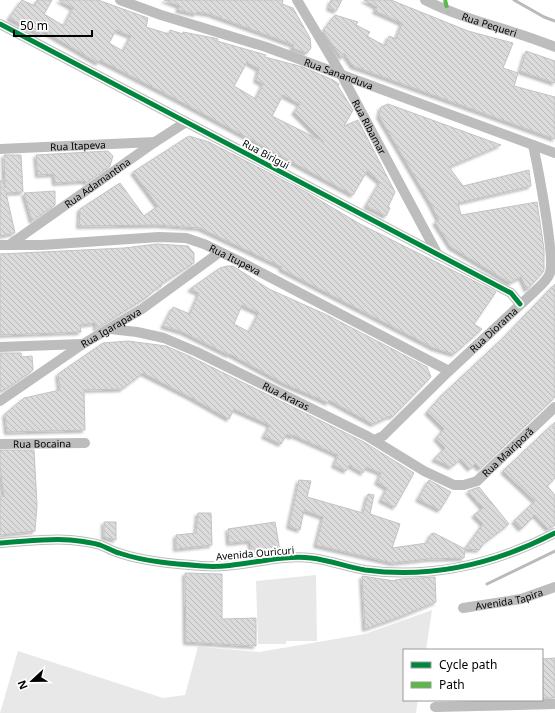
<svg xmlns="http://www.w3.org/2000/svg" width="555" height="713" viewBox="0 0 555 713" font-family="'Noto Sans',sans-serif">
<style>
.grass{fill:#e8e8e8}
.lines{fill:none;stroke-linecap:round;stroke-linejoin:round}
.stream{stroke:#bababa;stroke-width:3}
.building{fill:url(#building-back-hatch);stroke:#c3c3c3;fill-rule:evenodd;filter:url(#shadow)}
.street{stroke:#bdbdbd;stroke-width:10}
.quiet{stroke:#58b947;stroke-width:4;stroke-dasharray:8 4;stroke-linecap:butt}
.cycleway-casing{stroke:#fff;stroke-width:8}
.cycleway{stroke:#00873e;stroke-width:5}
.labels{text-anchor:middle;stroke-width:4;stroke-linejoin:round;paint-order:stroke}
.street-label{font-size:10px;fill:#000;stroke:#fff}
</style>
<defs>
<pattern id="building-back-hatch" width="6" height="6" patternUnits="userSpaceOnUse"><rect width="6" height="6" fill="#dbdbdb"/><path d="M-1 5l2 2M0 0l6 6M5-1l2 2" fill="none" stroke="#bababa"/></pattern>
<filter id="shadow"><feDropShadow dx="-2.5" dy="2.5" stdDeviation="1" flood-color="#0004"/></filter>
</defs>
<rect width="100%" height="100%" fill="#fff"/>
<path class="grass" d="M 316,575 L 317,641 L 286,641 L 286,644 L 258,644 L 256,581 Z
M 432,610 L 426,650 L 404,650 L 404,700 L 418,700 L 416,713 L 0,713 L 18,651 L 163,698 L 185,695 L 198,647 L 259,652 L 365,634 Z"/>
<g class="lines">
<path class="stream" d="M 514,0 L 544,17 L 555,21
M 487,584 L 555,551"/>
</g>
<path class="building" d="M 22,0 L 35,6 L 37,0 L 52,0 L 44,14 L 64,26 L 73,8 L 59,0 L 98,0 L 148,18 L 146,27 L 169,34 L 170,30 L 183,34 L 183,32 L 214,38 L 218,39 L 217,41 L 266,55 L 265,57 L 303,67 L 333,80 L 339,84 L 338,86 L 353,110 L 344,126 L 358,120 L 395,192 L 388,207 L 390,208 L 386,216 L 366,206 L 380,182 L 367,171 L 353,195 L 178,100 L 100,60 L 98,63 L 44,31 L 41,35 L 9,18 ZM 116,30 L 131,36 L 123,51 L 109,43 ZM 247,62 L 259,69 L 256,80 L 263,84 L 256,99 L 234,86 ZM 283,95 L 300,104 L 294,112 L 324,142 L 272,116 Z
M 164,0 L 283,0 L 282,4 L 293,8 L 310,38 L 311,48 L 307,53 L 292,48 L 294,45 L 210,14 L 197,12 L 196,14 L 178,10 L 180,6 Z
M 331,0 L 342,0 L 336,11 L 329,8 Z
M 364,0 L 391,0 L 468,31 L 513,43 L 503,68 L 518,73 L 514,86 L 555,97 L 555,139 L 353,66 L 344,53 L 342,58 L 323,31 L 335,15 L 358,22 L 356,25 L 370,32 L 367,36 L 385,46 L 389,36 L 396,39 L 402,23 L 375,11 L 377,7 Z
M 526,51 L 555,61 L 555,83 L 520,71 Z
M 388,104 L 501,145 L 449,167 L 463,186 L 529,170 L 531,186 L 458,203 L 461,215 L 537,202 L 544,249 L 544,271 L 527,290 L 521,277 L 510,283 L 451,247 L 435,222 L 439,220 L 431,204 L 379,116 L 381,107 Z
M 189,136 L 209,142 L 306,192 L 360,224 L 496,292 L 474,324 L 482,329 L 454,354 L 434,348 L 281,269 L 282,267 L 200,228 L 158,225 L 79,226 L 80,209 L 120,183 L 144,216 L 158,206 L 133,172 Z
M 108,151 L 113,156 L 110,166 L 86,183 L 85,181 L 55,183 L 54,174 L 38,175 L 36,155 Z
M 4,155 L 21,155 L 23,192 L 6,193 L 15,233 L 0,236 L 0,181 L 4,180 L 5,188 Z
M 55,191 L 55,205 L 32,221 L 24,193 Z
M 157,244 L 188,246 L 194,253 L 194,263 L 161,284 L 161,287 L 158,287 L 147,297 L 96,329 L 96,323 L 80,325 L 81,332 L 0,335 L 0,254 L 124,248 Z
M 227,266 L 233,266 L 269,289 L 327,315 L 427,367 L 431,377 L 392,417 L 390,416 L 373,424 L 329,400 L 328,403 L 320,399 L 285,384 L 230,354 L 229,355 L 183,332 L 163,326 L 173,307 L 190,314 L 199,293 L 190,289 L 220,268 ZM 242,305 L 259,313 L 249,332 L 234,324 Z
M 555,284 L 555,397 L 480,469 L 475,464 L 470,469 L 461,459 L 451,467 L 434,459 L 445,448 L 436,438 L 444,429 L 427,412 L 441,396 L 503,338 Z
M 128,341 L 166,346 L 187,355 L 364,442 L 414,473 L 395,507 L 381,500 L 387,488 L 377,482 L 381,473 L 366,467 L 363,473 L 349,465 L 346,471 L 334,465 L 338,455 L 293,435 L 292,437 L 287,434 L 281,444 L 264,436 L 270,425 L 234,409 L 229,419 L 190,397 L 143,373 L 122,389 L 84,390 L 85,430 L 7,432 L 5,414 L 24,398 L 60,390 L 58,374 L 103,343 Z
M 0,353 L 21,353 L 22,357 L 32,356 L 33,368 L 33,370 L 8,388 L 0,391 Z
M 555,422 L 555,478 L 547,486 L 555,495 L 555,525 L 548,529 L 535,515 L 521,529 L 514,521 L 535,501 L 503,471 Z
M 0,450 L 34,450 L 37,505 L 35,531 L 0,535 L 0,496 L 4,496 L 0,467 Z
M 299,480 L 311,481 L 307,497 L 363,513 L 368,494 L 374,495 L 370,514 L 400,524 L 392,548 L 427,543 L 431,534 L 434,533 L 465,549 L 464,558 L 428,559 L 393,563 L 316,545 L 323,517 L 304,510 L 300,530 L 289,526 Z
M 429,480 L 451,492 L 440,510 L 418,499 Z
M 479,487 L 509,524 L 484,543 L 479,550 L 465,549 L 483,524 L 474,515 L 483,508 L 468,491 Z
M 198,513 L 211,513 L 212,545 L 176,549 L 176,535 L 196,533 Z
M 104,522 L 116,522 L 116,540 L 104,537 Z
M 275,522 L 280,551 L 271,552 L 271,549 L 252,552 L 250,541 L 229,543 L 228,529 Z
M 185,573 L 222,574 L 222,619 L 256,618 L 256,646 L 186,642 Z
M 362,576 L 395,581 L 395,580 L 401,579 L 435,577 L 436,602 L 402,616 L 365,629 Z
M 555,658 L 555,698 L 542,698 L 542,659 Z"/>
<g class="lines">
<g class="street">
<path id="s1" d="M 120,0 L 161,15 L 266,47 L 555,153"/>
<path id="s2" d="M 297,0 L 341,74 L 438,255"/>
<path id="s3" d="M 425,0 C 466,21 512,29 555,47"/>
<path d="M 0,24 L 511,293 L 520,304"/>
<path id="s4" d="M 0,149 L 155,142"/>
<path id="s5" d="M 0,245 L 42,245 L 159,237 L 186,238 L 204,244 L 241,262 L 449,371"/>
<path id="s6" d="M 9,245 L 155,142 L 186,122"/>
<path id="s7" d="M 110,329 L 137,332 L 164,338 L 197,352 L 367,436 L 424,471 L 454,485 L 464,485 L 477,481 L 555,407"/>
<path d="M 0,347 L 82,344"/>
<path id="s8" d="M 0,401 L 83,344 L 142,309 L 220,252"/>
<path id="s9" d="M 374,440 L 383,436 L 449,371 L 534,292 C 540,286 547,281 550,273 C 555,255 538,168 533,145"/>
<path id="s10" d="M 0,444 L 85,443"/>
<path d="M 0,543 C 23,542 47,538 70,540 C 79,541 90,542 100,545 C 106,547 112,551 119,553 C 146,562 175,564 203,566 C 239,569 276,554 311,558 C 329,560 347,567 365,570 C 432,579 495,564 555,533"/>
<path id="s11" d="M 463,608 L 521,599 L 555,587"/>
<path d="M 435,707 L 555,704"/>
</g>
<path class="quiet" d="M 445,0 L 448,12"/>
<g class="cycleway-casing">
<path id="cycleway" d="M 0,24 L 511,293 L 520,304
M 0,543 C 23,542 47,538 70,540 C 79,541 90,542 100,545 C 106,547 112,551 119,553 C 146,562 175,564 203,566 C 239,569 276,554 311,558 C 329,560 347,567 365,570 C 432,579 495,564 555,533"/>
</g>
<use href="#cycleway" class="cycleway"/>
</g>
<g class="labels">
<g class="street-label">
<text dy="4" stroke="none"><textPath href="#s3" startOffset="69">Rua Pequeri</textPath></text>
<text dy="4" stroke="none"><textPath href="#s1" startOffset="231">Rua Sananduva</textPath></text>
<text dy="4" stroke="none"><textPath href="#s2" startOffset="146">Rua Ribamar</textPath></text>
<text dy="4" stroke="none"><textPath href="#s4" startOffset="78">Rua Itapeva</textPath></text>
<text transform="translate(266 154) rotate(28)" y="4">Rua Birigui</text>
<text dy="4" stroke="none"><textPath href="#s6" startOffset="108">Rua Adamantina</textPath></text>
<text dy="4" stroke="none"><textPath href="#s5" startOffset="240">Rua Itupeva</textPath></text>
<text dy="4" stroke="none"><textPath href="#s8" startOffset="133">Rua Igarapava</textPath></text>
<text dy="4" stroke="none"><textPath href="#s9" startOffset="163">Rua Diorama</textPath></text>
<text dy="4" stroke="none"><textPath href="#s7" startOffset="190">Rua Araras</textPath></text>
<text dy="4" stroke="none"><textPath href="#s10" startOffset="42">Rua Bocaina</textPath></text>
<text dy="4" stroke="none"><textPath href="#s7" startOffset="446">Rua Mairiporã</textPath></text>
<text transform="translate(255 553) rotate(-5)" y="4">Avenida Ouricuri</text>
<text dy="4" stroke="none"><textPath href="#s11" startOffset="47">Avenida Tapira</textPath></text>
</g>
</g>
<rect x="403" y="649" width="140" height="52" fill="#ffffff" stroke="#999999"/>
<rect x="411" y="662" width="20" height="6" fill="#00873e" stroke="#999999"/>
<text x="439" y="669" font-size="12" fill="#000000">Cycle path</text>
<rect x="411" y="682" width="20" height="6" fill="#58b947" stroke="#999999"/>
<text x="439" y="689" font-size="12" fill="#000000">Path</text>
<g transform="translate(32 681) rotate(248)" stroke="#ffffff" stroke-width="3" paint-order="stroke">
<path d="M0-3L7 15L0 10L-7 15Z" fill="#000000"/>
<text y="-6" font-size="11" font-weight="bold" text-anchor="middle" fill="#000000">N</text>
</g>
<path d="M14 30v6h78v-6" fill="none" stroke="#000000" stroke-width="2"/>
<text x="20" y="30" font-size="12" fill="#000000" stroke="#ffffff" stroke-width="3" paint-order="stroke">50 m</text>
</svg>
